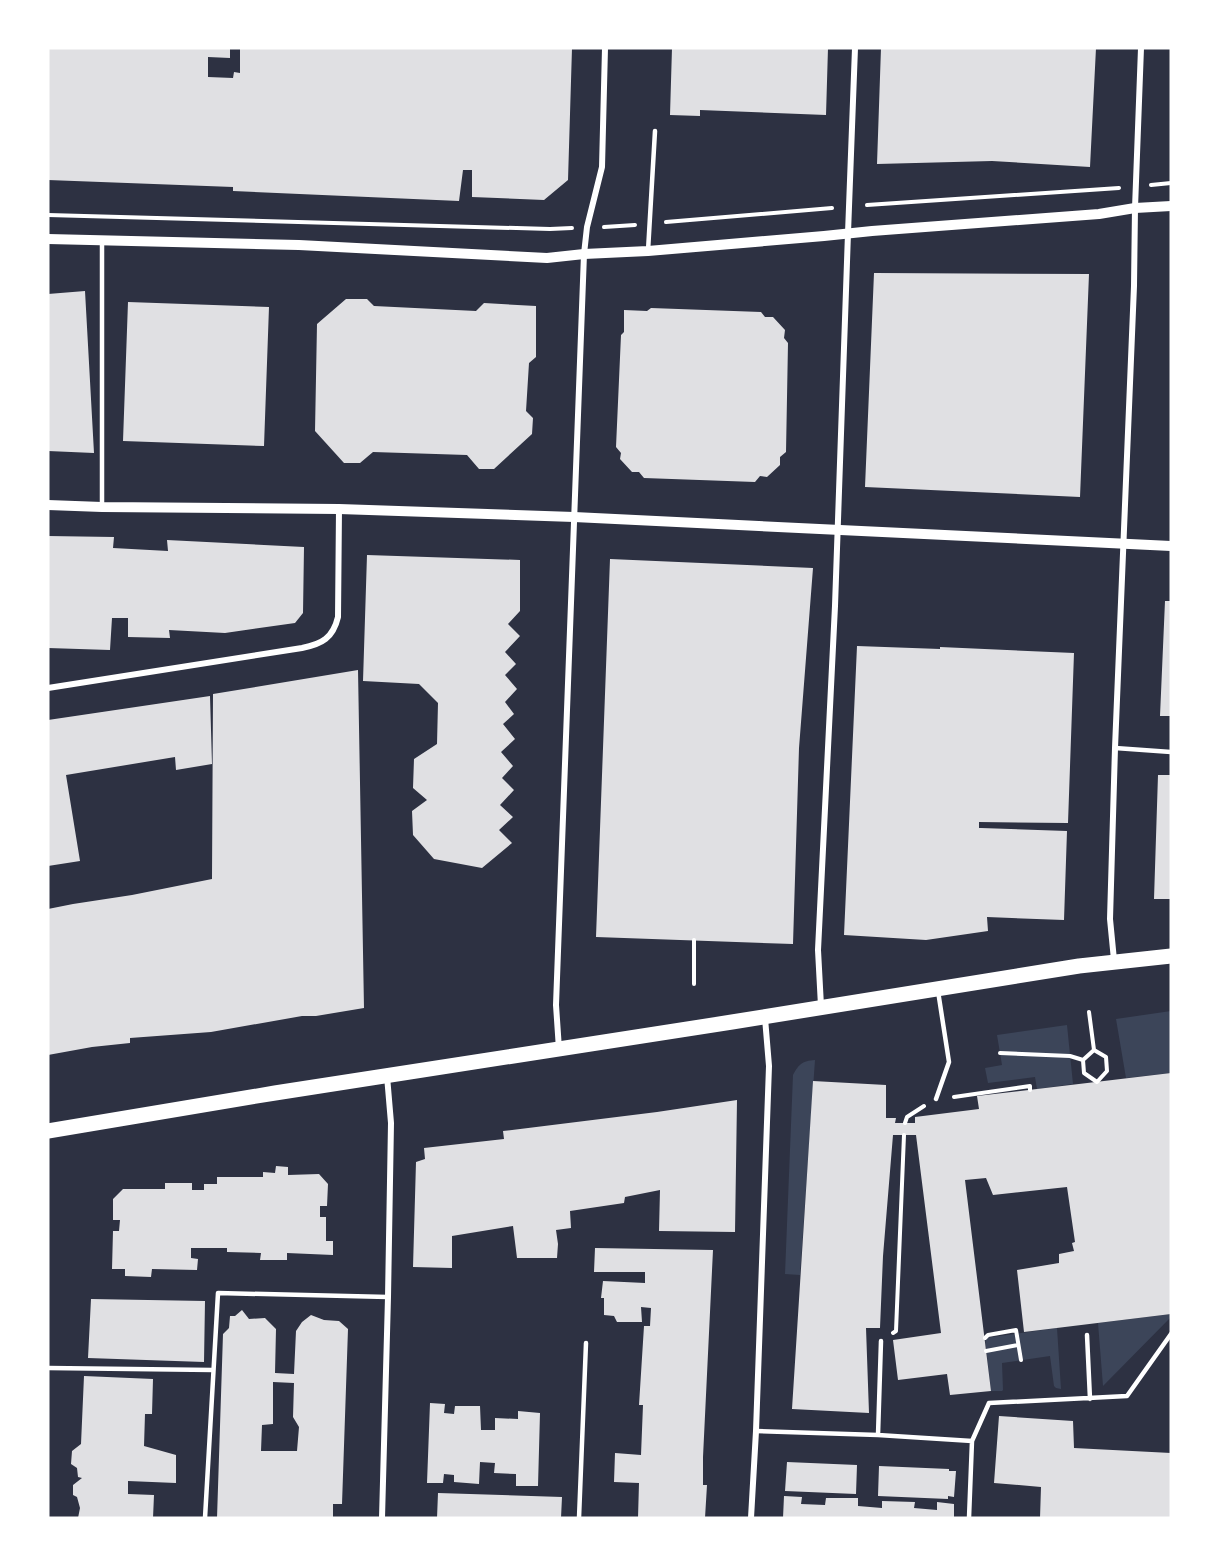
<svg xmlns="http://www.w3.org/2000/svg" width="1219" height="1566" viewBox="0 0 1219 1566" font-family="'Times New Roman',serif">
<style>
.green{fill:#3c4559}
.building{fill:#e0e0e3;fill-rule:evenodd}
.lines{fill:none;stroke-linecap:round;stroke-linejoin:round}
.path{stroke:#fff;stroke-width:4}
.service{stroke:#fff;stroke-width:4.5}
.minor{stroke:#fff;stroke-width:6}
.tertiary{stroke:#fff;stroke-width:10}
.primary{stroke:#fff;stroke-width:15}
</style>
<rect width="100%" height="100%" fill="#2d3142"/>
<path class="green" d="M 1171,1011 L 1171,1073 L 1126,1078 L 1116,1019 Z
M 1067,1025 L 1073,1084 L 1037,1089 L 1035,1077 L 988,1083 L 985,1068 L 1002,1065 L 997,1035 Z
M 815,1060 L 800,1275 L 785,1274 L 793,1075 C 799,1064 802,1061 815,1060 Z
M 1171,1314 L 1171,1317 L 1103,1386 L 1098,1323 Z
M 1057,1328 L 1061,1389 L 1056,1388 L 1054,1386 L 1050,1356 L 1002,1363 L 1003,1390 L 1002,1391 L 991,1391 L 985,1338 Z"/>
<path class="building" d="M 48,48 L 230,48 L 230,58 L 208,57 L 208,77 L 233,78 L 234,72 L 240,73 L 240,48 L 572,48 L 568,180 L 544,200 L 472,197 L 472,170 L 463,170 L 459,201 L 233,191 L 233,187 L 48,180 Z
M 672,48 L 828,48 L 826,115 L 700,110 L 700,116 L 670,115 Z
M 881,48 L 1096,48 L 1090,167 L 992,161 L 877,164 Z
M 874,273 L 1089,274 L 1080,497 L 865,487 Z
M 85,291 L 94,453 L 48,451 L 48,294 Z
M 346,299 L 367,299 L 374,306 L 476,311 L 484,303 L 536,306 L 536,357 L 529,363 L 526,411 L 533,418 L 532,434 L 494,469 L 479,469 L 467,455 L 373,452 L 360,463 L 344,463 L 315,431 L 317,324 Z
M 128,302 L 269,307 L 264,446 L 123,441 Z
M 651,308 L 761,312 L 765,317 L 773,317 L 785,330 L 784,338 L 788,343 L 786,452 L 780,457 L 780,465 L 767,477 L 760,476 L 755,482 L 644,478 L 639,472 L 632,472 L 620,459 L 621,453 L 616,447 L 621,335 L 624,332 L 624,310 L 647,311 Z
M 48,536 L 114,537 L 113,548 L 168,551 L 167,540 L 304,547 L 303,613 L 295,623 L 225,633 L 169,630 L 170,638 L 128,637 L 128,618 L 112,618 L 110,650 L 48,648 Z
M 367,555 L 520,560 L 520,611 L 508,624 L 520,636 L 505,652 L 516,664 L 505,675 L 517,689 L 505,702 L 514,714 L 503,724 L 515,739 L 501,752 L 513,766 L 502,778 L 514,790 L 500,805 L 513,817 L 499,830 L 512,843 L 482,868 L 434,859 L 413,835 L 412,811 L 427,800 L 413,788 L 414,759 L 437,744 L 438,703 L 419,684 L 363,681 Z
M 610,559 L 813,568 L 799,748 L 793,944 L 596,937 Z
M 1165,601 L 1171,601 L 1171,716 L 1160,716 Z
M 857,646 L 940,649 L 940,647 L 1074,653 L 1068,823 L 979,822 L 979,828 L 981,828 L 1067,831 L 1064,920 L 987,917 L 988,931 L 926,940 L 844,935 Z
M 358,670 L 364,1008 L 316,1016 L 302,1016 L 211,1032 L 130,1038 L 130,1043 L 92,1047 L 48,1055 L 48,909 L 73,904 L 132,895 L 212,879 L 213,694 Z
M 210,696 L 212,764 L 176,770 L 175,757 L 66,775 L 80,861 L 48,866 L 48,720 Z
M 1158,775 L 1171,775 L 1171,899 L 1154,899 Z
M 1171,1073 L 1171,1314 L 1024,1332 L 1017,1270 L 1059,1263 L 1059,1254 L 1074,1251 L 1072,1243 L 1075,1242 L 1067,1187 L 993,1195 L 986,1178 L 965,1180 L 991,1391 L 950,1395 L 947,1374 L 898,1380 L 893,1340 L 941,1333 L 916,1135 L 893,1135 L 883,1256 L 880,1328 L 866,1328 L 869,1413 L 792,1409 L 813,1081 L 886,1085 L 886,1118 L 896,1118 L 895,1123 L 915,1123 L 915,1117 L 979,1109 L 977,1096 Z
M 737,1100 L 735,1232 L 659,1231 L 660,1190 L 625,1197 L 624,1203 L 570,1211 L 571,1228 L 556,1230 L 558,1244 L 557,1258 L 517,1258 L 513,1226 L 452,1236 L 452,1268 L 413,1267 L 416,1162 L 425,1159 L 424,1148 L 504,1139 L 503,1131 L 657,1112 Z
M 276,1166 L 288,1167 L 288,1175 L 319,1174 L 328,1184 L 327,1206 L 320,1206 L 320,1217 L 326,1217 L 326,1241 L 333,1241 L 333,1255 L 287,1253 L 287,1260 L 260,1260 L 261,1253 L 227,1252 L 227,1248 L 191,1248 L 191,1258 L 198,1259 L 197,1270 L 152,1269 L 151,1277 L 125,1276 L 125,1269 L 112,1269 L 113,1231 L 119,1231 L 120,1220 L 113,1220 L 113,1199 L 123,1189 L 165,1189 L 165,1183 L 192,1183 L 192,1190 L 204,1190 L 204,1184 L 217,1184 L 217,1177 L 263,1177 L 263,1172 L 275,1173 Z
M 595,1248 L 713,1250 L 703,1457 L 703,1485 L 707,1485 L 705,1518 L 638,1518 L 639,1483 L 614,1482 L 615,1453 L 641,1455 L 643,1405 L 639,1405 L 644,1326 L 650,1326 L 651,1308 L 641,1307 L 642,1322 L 617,1322 L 614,1316 L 604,1315 L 604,1298 L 601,1298 L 603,1281 L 645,1283 L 645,1272 L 594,1272 Z
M 91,1299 L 205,1301 L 204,1362 L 88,1358 Z
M 242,1310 L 249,1319 L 265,1318 L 276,1329 L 275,1373 L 294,1374 L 296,1331 L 302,1322 L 311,1315 L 324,1320 L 339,1321 L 348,1329 L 342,1504 L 333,1504 L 333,1518 L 217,1518 L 223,1334 L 229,1328 L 230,1316 L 235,1316 ZM 273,1382 L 294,1383 L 293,1417 L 299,1427 L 297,1451 L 261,1451 L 262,1425 L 273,1424 Z
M 84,1376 L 153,1379 L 152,1414 L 145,1414 L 144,1446 L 176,1455 L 176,1483 L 128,1481 L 128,1494 L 154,1495 L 153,1518 L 78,1518 L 80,1508 L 77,1497 L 73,1495 L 73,1485 L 82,1478 L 78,1477 L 77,1468 L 71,1464 L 72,1451 L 81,1444 Z
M 430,1403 L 445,1404 L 444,1413 L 454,1414 L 455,1406 L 480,1406 L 481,1430 L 495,1430 L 495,1418 L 518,1419 L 518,1411 L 540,1413 L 538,1486 L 516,1486 L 516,1474 L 494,1473 L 495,1463 L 480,1462 L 479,1484 L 454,1482 L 454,1475 L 444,1474 L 443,1483 L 427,1483 Z
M 999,1416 L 1073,1421 L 1074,1448 L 1171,1453 L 1171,1518 L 1040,1518 L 1041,1487 L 994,1483 Z
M 787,1462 L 857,1465 L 856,1494 L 785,1491 Z
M 879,1466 L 949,1469 L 949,1471 L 956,1471 L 954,1497 L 948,1496 L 948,1499 L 878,1496 Z
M 438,1493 L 562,1497 L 561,1518 L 437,1518 Z
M 784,1496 L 802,1497 L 801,1504 L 825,1505 L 826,1498 L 858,1498 L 858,1506 L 882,1508 L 882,1501 L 915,1502 L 914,1508 L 937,1510 L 937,1502 L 954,1504 L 954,1518 L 783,1518 Z"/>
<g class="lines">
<path class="path" d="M 1151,185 L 1171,183
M 867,205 L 1119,188
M 48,215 L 550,229 L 572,228
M 666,222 L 832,208
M 604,227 L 635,225
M 694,984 L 694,940
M 1000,1053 L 1070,1056 L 1083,1060
M 1083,1060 L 1084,1073 L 1097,1082 L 1107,1071 L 1106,1057 L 1094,1050
M 1083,1060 L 1094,1050 L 1089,1012
M 954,1097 L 1030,1086 L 1030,1090
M 905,1123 L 907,1117 L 924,1106
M 893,1333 L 896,1331 L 904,1135
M 985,1338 L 988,1335 L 1016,1330 L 1021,1360
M 986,1351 L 1018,1345"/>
<path class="service" d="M 648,251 L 655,131
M 102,507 L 102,240
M 1115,748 L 1171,752
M 936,1099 L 949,1062 L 938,991
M 1087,1335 L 1090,1399
M 48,1368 L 213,1370
M 756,1431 L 878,1435 L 972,1441 L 989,1403 L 1127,1396 L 1171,1334
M 878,1435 L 881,1341
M 205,1518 L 218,1293 L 388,1297
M 579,1518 L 586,1343
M 969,1518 L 972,1441"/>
<path class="minor" d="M 48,688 L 302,648 C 322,644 333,638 338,617 L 339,509
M 1114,960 L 1110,919 L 1115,748 L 1134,286 L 1135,208 L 1141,48
M 821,1006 L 818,950 L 835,606 L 848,233 L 855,48
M 559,1049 L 556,1005 L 584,254 L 587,227 L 602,167 L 605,48
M 382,1518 L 388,1297 L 391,1123 L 387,1076
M 751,1518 L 756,1431 L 769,1066 L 765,1018"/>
<path class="tertiary" d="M 48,239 L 299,245 L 547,258 L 584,254 L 648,251 L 824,236 L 872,231 L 1099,214 L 1135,208 L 1171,206
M 48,505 L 102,507 L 339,509 L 574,517 L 1171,546"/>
<path class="primary" d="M 48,1131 L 275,1093 L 732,1022 L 1079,966 L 1171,956"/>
</g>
<rect width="1219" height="1566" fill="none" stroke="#ffffff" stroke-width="99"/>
</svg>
